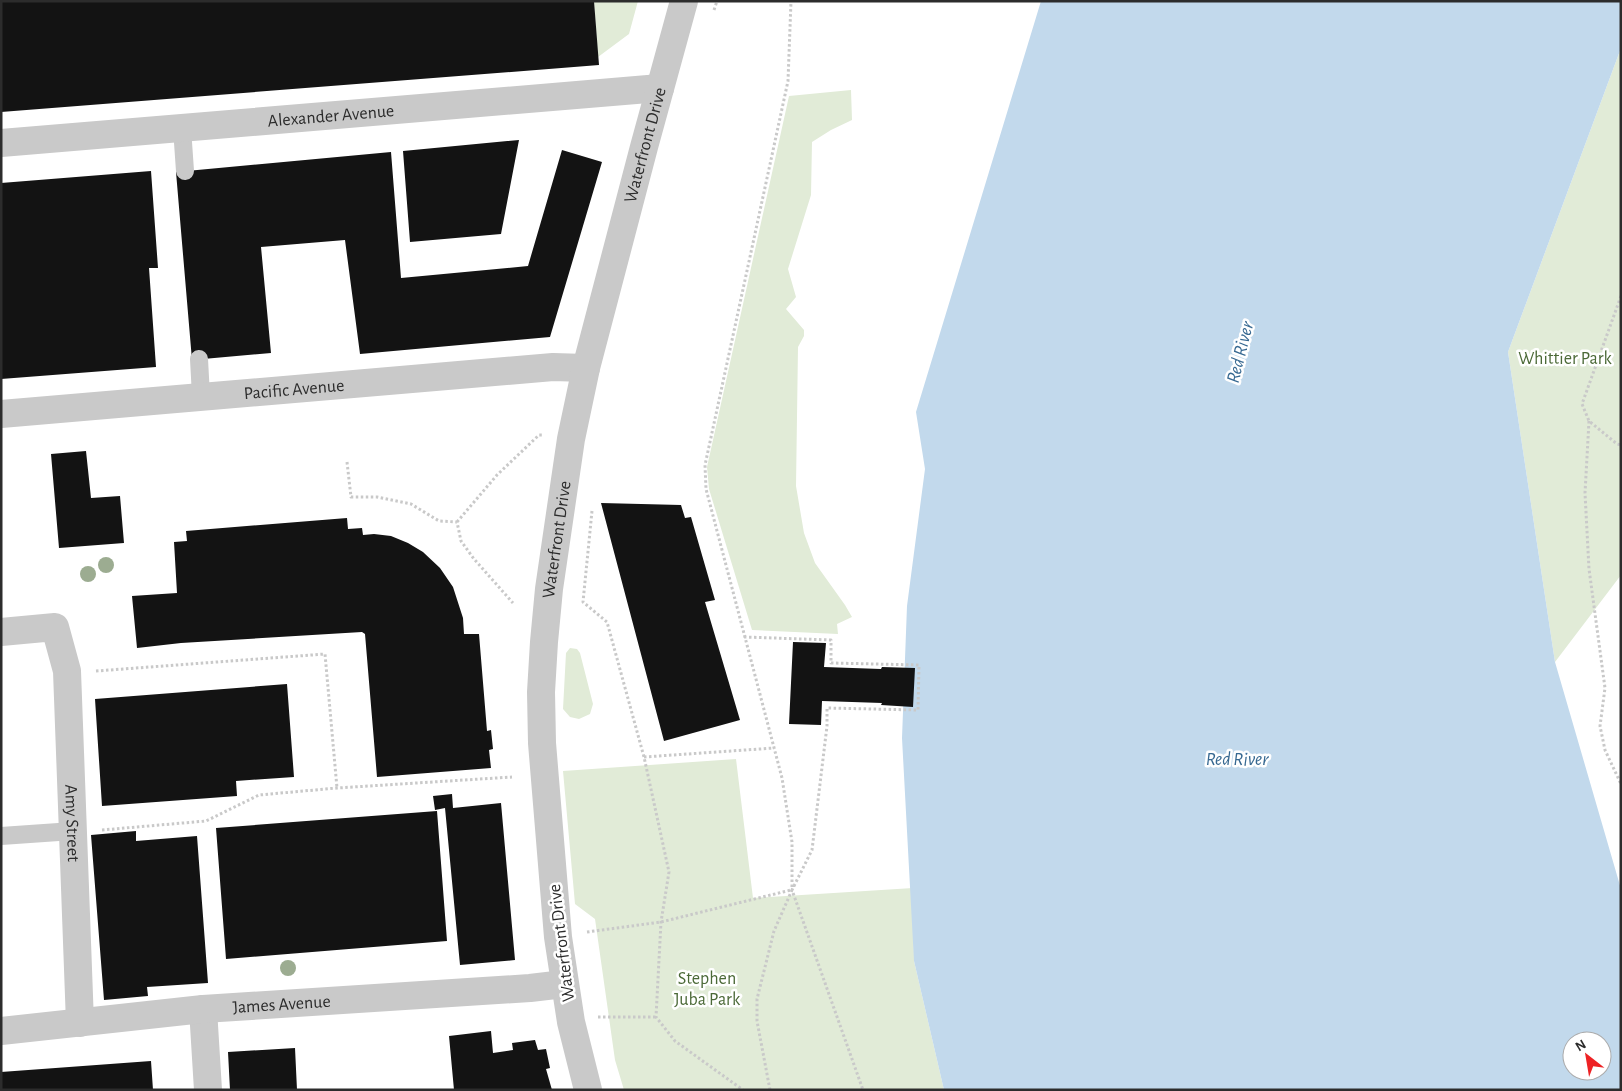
<svg xmlns="http://www.w3.org/2000/svg" width="1622" height="1091" viewBox="0 0 1622 1091" font-family="'Alegreya Sans',sans-serif">
<style>
.green{fill:#e1ebd7}
.water{fill:#c2d9ec;fill-rule:evenodd}
.building{fill:#131313}
.lines{fill:none;stroke-linecap:round;stroke-linejoin:round}
.path{stroke:#c9c9c9;stroke-width:3;stroke-dasharray:2.5 2.5;stroke-linecap:butt}
.service{stroke:#c9c9c9;stroke-width:18}
.minor{stroke:#c9c9c9;stroke-width:28}
.tertiary{stroke:#c9c9c9;stroke-width:28}
.tree{fill:#9cac91}
.labels{text-anchor:middle;stroke-width:5;stroke-linejoin:round;paint-order:stroke}
.street-label{font-size:18px;fill:#2c2c2c;stroke:#fff}
.park-label{font-size:18px;fill:#4b6937;stroke:#fff}
.water-label{font-size:19px;font-style:italic;fill:#366891;stroke:#fff}
</style>
<rect width="100%" height="100%" fill="#fff"/>
<path class="green" d="M 594,1 L 638,1 L 629,34 L 598,57 Z
M 1621,48 L 1621,575 L 1555,662 L 1508,352 Z
M 851,90 L 852,120 L 831,130 L 812,142 L 811,195 L 788,269 L 796,297 L 786,309 L 804,330 L 804,336 L 798,347 L 796,486 L 804,533 L 815,563 L 845,605 L 852,617 L 837,624 L 838,634 L 752,630 L 709,489 L 707,467 L 789,96 Z
M 570,648 L 577,649 L 580,653 L 593,704 L 590,714 L 579,719 L 570,717 L 563,709 L 566,653 Z
M 736,759 L 753,898 L 913,888 L 914,961 L 944,1090 L 624,1090 L 615,1060 L 595,919 L 575,904 L 563,771 Z"/>
<path class="water" d="M 1041,1 L 1621,1 L 1621,48 L 1508,352 L 1555,662 L 1621,889 L 1621,1090 L 944,1090 L 914,961 L 902,738 L 907,606 L 925,469 L 916,412 ZM 1572,1041 L 1602,1041 L 1602,1071 L 1572,1071 Z"/>
<path class="building" d="M 1,1 L 594,1 L 599,65 L 1,112 Z
M 519,140 L 501,234 L 410,242 L 403,151 Z
M 562,150 L 602,162 L 550,337 L 360,354 L 345,240 L 261,247 L 271,353 L 192,360 L 176,172 L 391,152 L 401,278 L 528,266 Z
M 151,171 L 158,268 L 149,268 L 156,367 L 1,379 L 1,183 Z
M 86,451 L 91,498 L 120,496 L 124,543 L 59,548 L 51,454 Z
M 601,503 L 681,505 L 685,518 L 691,517 L 715,600 L 705,602 L 740,720 L 664,741 Z
M 347,518 L 348,529 L 362,528 L 363,535 L 374,534 L 391,536 L 408,543 L 423,552 L 440,568 L 453,587 L 463,618 L 464,634 L 479,634 L 487,731 L 491,730 L 493,749 L 489,750 L 491,768 L 377,777 L 365,634 L 362,632 L 181,643 L 137,648 L 132,596 L 177,593 L 174,542 L 187,541 L 186,531 Z
M 793,642 L 826,643 L 824,667 L 881,669 L 882,667 L 915,668 L 913,707 L 881,705 L 882,703 L 822,701 L 821,725 L 789,724 Z
M 287,684 L 294,777 L 236,781 L 237,796 L 102,806 L 95,699 Z
M 452,794 L 453,808 L 501,803 L 515,960 L 460,965 L 445,808 L 435,810 L 433,796 Z
M 437,811 L 447,941 L 226,959 L 216,828 Z
M 136,831 L 136,841 L 197,836 L 208,983 L 147,987 L 148,996 L 104,1000 L 91,835 Z
M 491,1031 L 493,1053 L 513,1050 L 512,1043 L 535,1040 L 538,1050 L 546,1049 L 550,1068 L 546,1069 L 552,1090 L 454,1090 L 449,1036 Z
M 295,1048 L 297,1090 L 230,1090 L 228,1052 Z
M 151,1061 L 153,1090 L 1,1090 L 1,1072 Z"/>
<g class="lines">
<path class="path" d="M 714,10 L 717,1
M 1621,296 L 1582,404 L 1589,421 L 1617,444 L 1621,445
M 1589,421 L 1585,493 L 1589,569 L 1605,688 L 1600,726 L 1605,750 L 1621,784
M 347,462 L 351,497 L 377,497 L 411,504 L 439,521 L 457,522 L 461,541 L 474,559 L 513,603
M 592,511 L 583,602 L 607,622 L 644,757 L 669,872 L 661,922 L 656,1017 L 675,1041 L 743,1090
M 457,522 L 497,475 L 539,435 L 543,435
M 744,637 L 831,640 L 831,663 L 919,665 L 918,710 L 827,708 L 827,726 L 812,850 L 792,890 L 863,1090
M 96,671 L 325,654 L 337,788
M 644,757 L 774,748
M 102,830 L 206,821 L 259,795 L 337,788 L 512,777
M 587,932 L 661,922 L 791,890
M 598,1017 L 656,1017
M 770,1090 L 757,1021 L 757,999 L 774,931 L 792,890 L 792,842 L 782,778 L 706,489 L 705,465 L 788,81 L 791,1"/>
<path class="service" d="M 182,128 L 185,171
M 199,359 L 201,396
M 1,836 L 73,831"/>
<g class="minor">
<path id="s1" d="M 1,143 L 660,88"/>
<path id="s2" d="M 1,632 L 55,627 L 67,671 L 80,1023"/>
<path d="M 203,1009 L 208,1090"/>
<path id="s3" d="M 1,1031 L 203,1009 L 530,988 L 564,984"/>
</g>
<g class="tertiary">
<path id="s4" d="M 1,414 L 553,367 L 586,368"/>
<path id="s5" d="M 588,1090 L 571,1022 L 558,937 L 542,743 L 541,692 L 544,642 L 549,589 L 571,439 L 586,368 L 644,147 L 684,1"/>
</g>
</g>
<g class="tree">
<circle cx="106" cy="565" r="8"/>
<circle cx="88" cy="574" r="8"/>
<circle cx="288" cy="968" r="8"/>
</g>
<g class="labels">
<g class="street-label">
<text dy="6" stroke="none"><textPath href="#s1" startOffset="331">Alexander Avenue</textPath></text>
<text dy="6" stroke="none"><textPath href="#s5" startOffset="960">Waterfront Drive</textPath></text>
<text dy="6" stroke="none"><textPath href="#s4" startOffset="294">Pacific Avenue</textPath></text>
<text dy="6" stroke="none"><textPath href="#s5" startOffset="555">Waterfront Drive</textPath></text>
<text dy="6" stroke="none"><textPath href="#s2" startOffset="252">Amy Street</textPath></text>
<text transform="translate(561 943) rotate(-97)" y="6">Waterfront Drive</text>
<text dy="6" stroke="none"><textPath href="#s3" startOffset="282">James Avenue</textPath></text>
</g>
<g class="park-label">
<text x="1565" y="364">Whittier Park</text>
<text x="707" y="984">Stephen<tspan x="707" dy="21">Juba Park</tspan></text>
</g>
<g class="water-label">
<text transform="translate(1239 352) rotate(-76)" y="7">Red River</text>
<text x="1237" y="765">Red River</text>
</g>
</g>
<rect width="1622" height="1091" fill="none" stroke="#2c2c2c" stroke-width="5"/>
<g transform="translate(1587 1056) rotate(329)"><circle r="24" fill="#ffffff" stroke="#ababab"/>
<path d="M0-4L9 19L0 12L-9 19Z" fill="#ee2224"/>
<text y="-8" font-size="14" font-weight="bold" text-anchor="middle" fill="#2c2c2c">N</text>
</g>
</svg>
